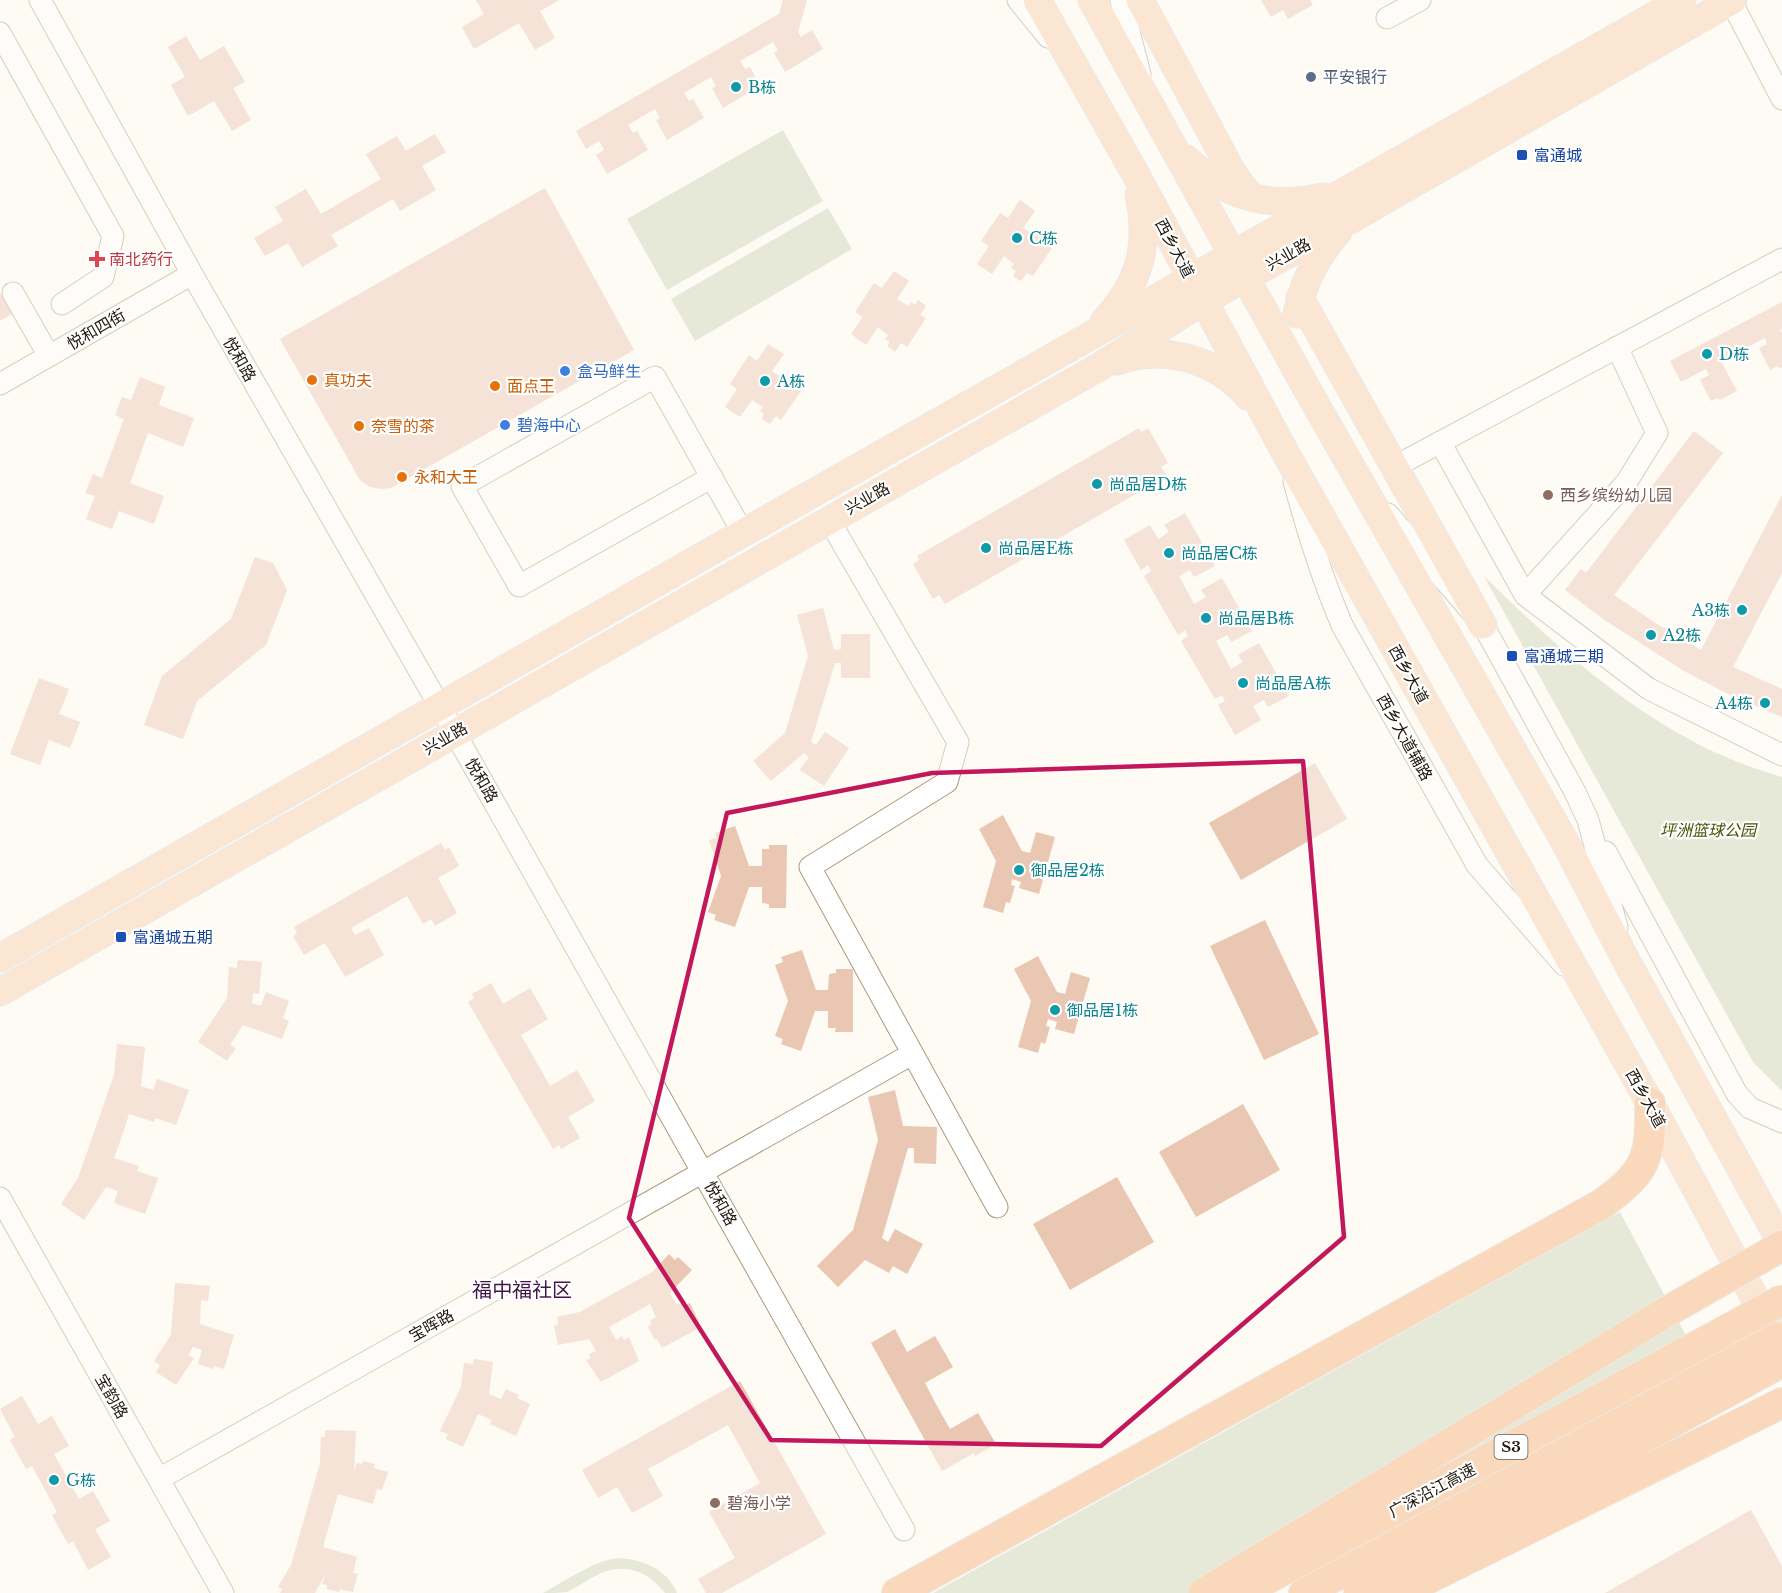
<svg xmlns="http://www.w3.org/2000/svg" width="1782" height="1593" viewBox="0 0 1782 1593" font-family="'Libre Baskerville','Noto Sans SC',serif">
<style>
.green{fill:#cbd6b6}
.building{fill:#e9c7b2}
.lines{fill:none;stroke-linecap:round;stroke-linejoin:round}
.minor-casing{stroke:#ad987b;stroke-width:23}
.major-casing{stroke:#d7d5d3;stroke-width:29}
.highway-casing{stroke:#d7d5d3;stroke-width:32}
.minor{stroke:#fff;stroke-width:21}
.major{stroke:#f9cfad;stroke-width:27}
.highway{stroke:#f5af76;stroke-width:30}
.highway-bridge-casing{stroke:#d7d5d3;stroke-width:32;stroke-linecap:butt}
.highway-bridge{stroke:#f5af76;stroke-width:30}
.marked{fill:none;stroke:#c2185b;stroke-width:4.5;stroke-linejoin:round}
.service-dot{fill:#5c6f8a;stroke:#fff;stroke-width:2}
.culture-dot{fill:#0f9aa8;stroke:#fff;stroke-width:2}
.transit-dot{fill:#1a4fb4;stroke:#fff;stroke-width:2}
.health-dot{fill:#e0444e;stroke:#fff;stroke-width:2}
.shop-dot{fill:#3f7fe0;stroke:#fff;stroke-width:2}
.food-dot{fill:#e8710a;stroke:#fff;stroke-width:2}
.education-dot{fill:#8d6e63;stroke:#fff;stroke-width:2}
.labels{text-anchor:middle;stroke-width:4.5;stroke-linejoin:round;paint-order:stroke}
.shield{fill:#fff;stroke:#635d56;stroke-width:1.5}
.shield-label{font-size:15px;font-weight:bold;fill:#20180d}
.service-label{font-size:16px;fill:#4e5e75;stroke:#fff;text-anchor:start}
.culture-label{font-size:16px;fill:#0d838f;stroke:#fff;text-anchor:start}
.transit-label{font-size:16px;fill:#164399;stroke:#fff;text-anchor:start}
.street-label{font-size:16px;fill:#20180d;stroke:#fff}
.health-label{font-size:16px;fill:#be3a42;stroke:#fff;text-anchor:start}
.shop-label{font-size:16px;fill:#366cbe;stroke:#fff;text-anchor:start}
.food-label{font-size:16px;fill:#c56008;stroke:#fff;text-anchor:start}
.education-label{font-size:16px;fill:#785e54;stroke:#fff;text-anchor:start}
.park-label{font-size:16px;font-style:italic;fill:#445707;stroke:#fff}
.quarter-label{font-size:20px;fill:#421648;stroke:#fff}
</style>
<rect width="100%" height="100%" fill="#fefaf4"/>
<path class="green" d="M 783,130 L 823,201 L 667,290 L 627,219 Z
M 828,208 L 852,249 L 695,341 L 671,299 Z
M 1484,576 C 1560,651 1649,731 1751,767 C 1761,770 1772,774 1782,777 L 1782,1091 L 1753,1062 Z
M 1620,1212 L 1697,1356 L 1261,1593 L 933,1593 Z
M 618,1558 C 642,1559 667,1569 677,1593 L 665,1593 C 649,1571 625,1562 599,1574 C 588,1579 578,1587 567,1592 C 560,1593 551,1593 543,1593 C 567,1580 591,1562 618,1558 Z"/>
<path class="building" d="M 476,0 L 559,0 L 540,11 L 555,38 L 535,50 L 519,23 L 474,49 L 462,27 L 484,14 Z
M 783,0 L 807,0 L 798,32 L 801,37 L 812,30 L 823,49 L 785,72 L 774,53 L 778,50 L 773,42 L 740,61 L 745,69 L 750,67 L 760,86 L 723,108 L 712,88 L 716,86 L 711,77 L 684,93 L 689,101 L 693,99 L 704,118 L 667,140 L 656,120 L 660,118 L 655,109 L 628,125 L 633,133 L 637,131 L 648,150 L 607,174 L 596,155 L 604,150 L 599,141 L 586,149 L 576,131 L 779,14 Z
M 1261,0 L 1310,0 L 1313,5 L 1288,19 L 1283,10 L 1271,17 Z
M 186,36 L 200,60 L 224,46 L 245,82 L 233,88 L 251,120 L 232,131 L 214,101 L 188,116 L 171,85 L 185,77 L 168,47 Z
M 435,134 L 446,152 L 422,166 L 436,190 L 400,211 L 393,199 L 331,235 L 338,246 L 302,267 L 288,243 L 265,256 L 254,238 L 283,221 L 275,207 L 306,189 L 321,214 L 381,179 L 366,154 L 397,136 L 406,151 Z
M 545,188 L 634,350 L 391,488 L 381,489 L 370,487 L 360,480 L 280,339 Z
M 1020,200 L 1035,211 L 1023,228 L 1034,235 L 1037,231 L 1041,234 L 1044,230 L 1052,235 L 1046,244 L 1052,248 L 1033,276 L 1027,273 L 1021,281 L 1013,276 L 1016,271 L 1011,268 L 1014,264 L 1004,256 L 992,274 L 977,264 L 989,246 L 981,241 L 1000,213 L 1008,218 Z
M 894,271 L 909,281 L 897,299 L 908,306 L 911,302 L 915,305 L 918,300 L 926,306 L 920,315 L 926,318 L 907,347 L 901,343 L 895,352 L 887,346 L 890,342 L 885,339 L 888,335 L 878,327 L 866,345 L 851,334 L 863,317 L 855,312 L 874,283 L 882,288 Z
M 0,293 L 12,314 L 0,321 Z
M 1782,302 L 1782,329 L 1780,330 L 1782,333 L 1782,367 L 1779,369 L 1777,366 L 1770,370 L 1759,348 L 1767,344 L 1765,338 L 1721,361 L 1737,391 L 1720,400 L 1718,398 L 1711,401 L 1700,380 L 1709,375 L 1706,369 L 1681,382 L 1670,361 Z
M 768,344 L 784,354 L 772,371 L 782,378 L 785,374 L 790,377 L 793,373 L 801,378 L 795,387 L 801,391 L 781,420 L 776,416 L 770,424 L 762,419 L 764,414 L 760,411 L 763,407 L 752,400 L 740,417 L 725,407 L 737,389 L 730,384 L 749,355 L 757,361 Z
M 140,377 L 165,387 L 159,405 L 194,418 L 183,447 L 148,433 L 130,483 L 164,496 L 154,524 L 119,511 L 112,529 L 86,519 L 95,496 L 85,493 L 93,474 L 102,478 L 124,419 L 115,415 L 122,397 L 131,400 Z
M 1139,428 L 1141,432 L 1148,428 L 1168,463 L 1161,467 L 1167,476 L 945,604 L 939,595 L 933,599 L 913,564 L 919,560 L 917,556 Z
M 1694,431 L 1723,453 L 1614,595 L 1657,624 L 1701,650 L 1782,495 L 1782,573 L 1733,667 L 1782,689 L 1782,717 L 1726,693 L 1684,671 L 1603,619 L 1565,590 L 1581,569 L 1586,573 Z
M 1185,513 L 1215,566 L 1194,577 L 1190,570 L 1179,576 L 1194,604 L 1206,597 L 1201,590 L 1222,578 L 1252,631 L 1231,642 L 1227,635 L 1216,641 L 1231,669 L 1243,662 L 1238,655 L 1259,643 L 1289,696 L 1268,707 L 1264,700 L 1253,706 L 1261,720 L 1235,735 L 1218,705 L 1225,701 L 1222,695 L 1215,699 L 1181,641 L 1188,636 L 1185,630 L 1178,635 L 1144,576 L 1151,571 L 1148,565 L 1141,570 L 1124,540 L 1150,525 L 1158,539 L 1169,532 L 1164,525 Z
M 255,557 L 273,563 L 287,590 L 266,645 L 197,701 L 183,739 L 144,725 L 162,676 L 231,619 Z
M 823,608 L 834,650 L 841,649 L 841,634 L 870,634 L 870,678 L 841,678 L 841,663 L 835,663 L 811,742 L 816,745 L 825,732 L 849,748 L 824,786 L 800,770 L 809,757 L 804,753 L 771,781 L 753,761 L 785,733 L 808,656 L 797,615 Z
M 39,678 L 69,689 L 59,714 L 80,722 L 70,748 L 49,740 L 40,765 L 10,754 Z
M 1315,763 L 1347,819 L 1241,880 L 1209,823 Z
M 1003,815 L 1022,851 L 1030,853 L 1036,832 L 1055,837 L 1039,894 L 1019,888 L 1021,882 L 1012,879 L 1011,885 L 1015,886 L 1010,903 L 1006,902 L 1003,913 L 983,907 L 996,861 L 979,829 Z
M 735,826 L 749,866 L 762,866 L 762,849 L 769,849 L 769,845 L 787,845 L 786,908 L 769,908 L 769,904 L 762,903 L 762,887 L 749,887 L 735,927 L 714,920 L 716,915 L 708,912 L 721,876 L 709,840 L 717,838 L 715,833 Z
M 441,843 L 445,850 L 449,847 L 459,866 L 438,878 L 457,913 L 435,926 L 431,919 L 423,924 L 407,896 L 351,928 L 355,935 L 369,928 L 384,955 L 345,977 L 325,943 L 304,955 L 293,936 L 297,934 L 294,927 Z
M 1265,920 L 1319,1034 L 1264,1060 L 1210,946 Z
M 802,950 L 816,990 L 828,990 L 829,974 L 836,973 L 836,969 L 853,969 L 853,1032 L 835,1032 L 836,1028 L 828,1028 L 828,1011 L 815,1011 L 801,1051 L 781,1044 L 783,1039 L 775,1036 L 788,1001 L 775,965 L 783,962 L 781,957 Z
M 1038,956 L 1057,992 L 1065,994 L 1071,972 L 1090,978 L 1074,1034 L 1055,1029 L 1057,1022 L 1048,1019 L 1046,1026 L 1050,1027 L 1045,1044 L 1041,1042 L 1038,1053 L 1018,1047 L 1031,1001 L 1014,969 Z
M 238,960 L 262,962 L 259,994 L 253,993 L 252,1003 L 261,1006 L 266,992 L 289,1001 L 283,1018 L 289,1021 L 282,1039 L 243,1025 L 230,1045 L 236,1048 L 227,1061 L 198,1042 L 227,998 L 229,967 L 237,968 Z
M 491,983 L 503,1004 L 530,988 L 548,1019 L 521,1035 L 550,1086 L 577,1070 L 595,1101 L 568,1117 L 580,1138 L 561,1149 L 559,1145 L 553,1149 L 468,1002 L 474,998 L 472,994 Z
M 117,1044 L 145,1047 L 141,1086 L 153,1090 L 157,1079 L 189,1090 L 176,1125 L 156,1118 L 154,1122 L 129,1114 L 122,1136 L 114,1158 L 139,1166 L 137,1171 L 158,1178 L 145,1214 L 114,1203 L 118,1191 L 106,1187 L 84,1220 L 61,1204 L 78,1178 L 114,1075 Z
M 895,1090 L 903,1126 L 937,1127 L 936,1164 L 914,1163 L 914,1148 L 908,1148 L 882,1238 L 888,1242 L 895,1229 L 923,1244 L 907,1274 L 893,1266 L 889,1273 L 865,1260 L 838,1287 L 817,1266 L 853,1230 L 878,1140 L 868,1097 Z
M 1243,1104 L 1280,1170 L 1196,1217 L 1159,1152 Z
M 1117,1177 L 1154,1242 L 1070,1290 L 1033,1224 Z
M 669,1254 L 675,1260 L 678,1257 L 692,1270 L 670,1293 L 677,1305 L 683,1302 L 685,1305 L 690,1303 L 701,1327 L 662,1348 L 657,1339 L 655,1340 L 648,1327 L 652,1324 L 650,1321 L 656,1317 L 650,1304 L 609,1327 L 616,1340 L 622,1336 L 624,1340 L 629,1337 L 639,1361 L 601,1382 L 586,1360 L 591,1358 L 589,1354 L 596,1351 L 589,1339 L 558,1345 L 554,1326 L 558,1325 L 557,1317 L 580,1312 L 652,1272 Z
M 175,1283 L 210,1286 L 208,1301 L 201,1300 L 200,1324 L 234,1335 L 224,1369 L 214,1366 L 213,1369 L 198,1364 L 202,1350 L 193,1347 L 188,1355 L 194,1358 L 176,1385 L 156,1372 L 160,1365 L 154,1361 L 171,1335 Z
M 895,1329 L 907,1352 L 935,1336 L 953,1367 L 925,1383 L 937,1406 L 950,1429 L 978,1413 L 996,1444 L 975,1456 L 974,1453 L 942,1471 L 871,1343 Z
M 474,1359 L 493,1362 L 489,1394 L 501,1399 L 506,1389 L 519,1395 L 517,1398 L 530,1404 L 516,1436 L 490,1424 L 492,1420 L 478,1414 L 463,1447 L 446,1439 L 448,1434 L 440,1431 L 461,1387 L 464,1363 L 473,1364 Z
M 740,1381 L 826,1534 L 722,1593 L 706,1593 L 698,1579 L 735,1558 L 709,1512 L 760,1483 L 728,1425 L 648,1469 L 663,1496 L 632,1513 L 617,1487 L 598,1498 L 582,1470 Z
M 22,1396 L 38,1424 L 52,1416 L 69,1446 L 54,1454 L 79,1499 L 93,1491 L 110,1521 L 95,1529 L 111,1557 L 88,1570 L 73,1541 L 68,1544 L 52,1515 L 57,1512 L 32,1466 L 26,1469 L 10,1440 L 15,1437 L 0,1409 Z
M 325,1430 L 356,1431 L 354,1472 L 357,1463 L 362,1464 L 363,1461 L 375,1464 L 374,1468 L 388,1472 L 382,1490 L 377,1489 L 373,1504 L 338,1494 L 323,1547 L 357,1557 L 353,1573 L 358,1574 L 353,1592 L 340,1589 L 339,1592 L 327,1589 L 327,1585 L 322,1584 L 325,1575 L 315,1593 L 280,1593 L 282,1589 L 278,1587 L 291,1565 L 320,1463 L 321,1437 L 325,1437 Z
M 1751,1510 L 1782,1566 L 1782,1593 L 1605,1593 Z"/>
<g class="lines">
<g class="minor-casing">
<path id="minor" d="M 40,0 L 192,274 L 455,733 L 904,1530
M 1018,0 L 1048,37
M 1121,0 L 1140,74
M 1731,1 L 1782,99
M 1387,18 L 1420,0
M 0,33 L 113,236 L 103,277 L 62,304
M 13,293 L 49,356
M 0,384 L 192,274
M 1440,442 L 1525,595 L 1649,689 L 1782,755
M 1394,467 L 1782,259
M 712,477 L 519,586 L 462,486 L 655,377 L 743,533
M 1294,481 C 1307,530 1322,578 1342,625 L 1477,865 L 1564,965
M 1388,514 L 1483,625 L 1575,792 L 1588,820 L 1617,927
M 829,520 L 958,742 L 947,782 L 810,867 L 997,1207
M 1525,595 L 1626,483 L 1657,433 L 1617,347
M 1606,852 L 1737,1094 L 1750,1108 L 1782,1122
M 0,1198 L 223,1593
M 159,1479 L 912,1054"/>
</g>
<g class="major-casing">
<path id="major" d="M 1037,0 L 1135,173 L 1285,452 L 1650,1103 L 1772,1330
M 1092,0 L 1307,389 L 1565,842 L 1627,962 L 1782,1244
M 1140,0 L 1231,170 L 1241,185 L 1253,198
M 1186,159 C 1227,197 1269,209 1324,197
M 1300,298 L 1483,625
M 1297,314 C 1303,282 1316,257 1338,232
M 1104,322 C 1140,282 1150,247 1139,195
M 1117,361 C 1164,344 1215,359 1248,396
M 0,958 L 743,533 L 1682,0
M 0,992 L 1099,367 L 1203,301 L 1353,218 L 1733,0"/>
</g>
<g class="highway-casing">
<path id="highway" d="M 897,1593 L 1602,1204 C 1647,1171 1651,1158 1650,1103
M 1304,1593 L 1776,1337
M 1359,1593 L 1782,1362
M 1399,1593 L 1782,1403"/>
</g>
<use href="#minor" class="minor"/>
<use href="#major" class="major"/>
<use href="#highway" class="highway"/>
<g class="highway-bridge-casing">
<path id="highway-bridge" d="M 1204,1593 L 1668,1311 L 1782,1246
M 1241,1593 L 1782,1300"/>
</g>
<use href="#highway-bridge" class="highway-bridge"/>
</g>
<path d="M0 0H1782V1593H0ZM 1303,761 L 1344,1237 L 1101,1446 L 771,1440 L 629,1218 L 727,813 L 932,773 Z" fill="#fefaf4" fill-opacity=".55" fill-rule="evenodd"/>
<path class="marked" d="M 1303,761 L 1344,1237 L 1101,1446 L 771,1440 L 629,1218 L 727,813 L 932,773 Z"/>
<circle class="service-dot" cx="1311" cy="77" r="6"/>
<g class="culture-dot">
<circle cx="736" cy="87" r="6"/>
<circle cx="1017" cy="238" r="6"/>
<circle cx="1707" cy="354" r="6"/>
<circle cx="765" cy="381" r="6"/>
<circle cx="1097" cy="484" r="6"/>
<circle cx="986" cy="548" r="6"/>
<circle cx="1169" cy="553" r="6"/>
<circle cx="1742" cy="610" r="6"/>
<circle cx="1206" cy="618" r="6"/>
<circle cx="1651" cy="635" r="6"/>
<circle cx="1243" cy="683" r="6"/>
<circle cx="1765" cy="703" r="6"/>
<circle cx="1019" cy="870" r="6"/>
<circle cx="1055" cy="1010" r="6"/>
<circle cx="54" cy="1480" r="6"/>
</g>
<g class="transit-dot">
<rect x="1516" y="149" width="12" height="12" rx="3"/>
<rect x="1506" y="650" width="12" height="12" rx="3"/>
<rect x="115" y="931" width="12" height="12" rx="3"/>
</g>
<path class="health-dot" d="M94 250h6v6h6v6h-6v6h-6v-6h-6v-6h6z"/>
<g class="shop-dot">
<circle cx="565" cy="371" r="6"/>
<circle cx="505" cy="425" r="6"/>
</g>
<g class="food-dot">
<circle cx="312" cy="380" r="6"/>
<circle cx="495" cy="386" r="6"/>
<circle cx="359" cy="426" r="6"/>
<circle cx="402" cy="477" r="6"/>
</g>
<g class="education-dot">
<circle cx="1548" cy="495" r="6"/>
<circle cx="715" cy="1503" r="6"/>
</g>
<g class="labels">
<rect class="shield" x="1494.5" y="1435" width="33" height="24" rx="4.5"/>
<g class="shield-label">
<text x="1511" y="1452">S3</text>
</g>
<g class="service-label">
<text x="1323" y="83">平安银行</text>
</g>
<g class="culture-label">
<text x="748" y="93">B栋</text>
<text x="1029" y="244">C栋</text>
<text x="1719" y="360">D栋</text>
<text x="777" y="387">A栋</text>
<text x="1109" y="490">尚品居D栋</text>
<text x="998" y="554">尚品居E栋</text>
<text x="1181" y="559">尚品居C栋</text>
<text x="1730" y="616" text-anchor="end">A3栋</text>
<text x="1218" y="624">尚品居B栋</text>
<text x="1663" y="641">A2栋</text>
<text x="1255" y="689">尚品居A栋</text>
<text x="1753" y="709" text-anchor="end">A4栋</text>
<text x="1031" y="876">御品居2栋</text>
<text x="1067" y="1016">御品居1栋</text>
<text x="66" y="1486">G栋</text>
</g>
<g class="transit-label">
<text x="1534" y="161">富通城</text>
<text x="1524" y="662">富通城三期</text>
<text x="133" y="943">富通城五期</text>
</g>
<g class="street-label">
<text transform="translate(1175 248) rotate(62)" y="6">西乡大道</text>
<text transform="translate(1288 254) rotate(-29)" y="6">兴业路</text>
<text transform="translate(96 329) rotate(-30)" y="6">悦和四街</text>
<text transform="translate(240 359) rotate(60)" y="6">悦和路</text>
<text transform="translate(867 498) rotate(-29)" y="6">兴业路</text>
<text transform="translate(1409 674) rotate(61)" y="6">西乡大道</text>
<text transform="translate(1405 737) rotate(61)" y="6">西乡大道辅路</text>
<text transform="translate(445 738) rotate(-30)" y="6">兴业路</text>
<text transform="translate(482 780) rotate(60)" y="6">悦和路</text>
<text transform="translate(1646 1098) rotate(61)" y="6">西乡大道</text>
<text transform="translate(721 1203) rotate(61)" y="6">悦和路</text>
<text transform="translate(431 1325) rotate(-29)" y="6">宝晖路</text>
<text transform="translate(112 1396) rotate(60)" y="6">宝韵路</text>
<text transform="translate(1432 1490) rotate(-28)" y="6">广深沿江高速</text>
</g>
<g class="health-label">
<text x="109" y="265">南北药行</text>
</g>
<g class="shop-label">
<text x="577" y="377">盒马鲜生</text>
<text x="517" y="431">碧海中心</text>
</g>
<g class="food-label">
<text x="324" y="386">真功夫</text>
<text x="507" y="392">面点王</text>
<text x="371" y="432">奈雪的茶</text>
<text x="414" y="483">永和大王</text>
</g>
<g class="education-label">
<text x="1560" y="501">西乡缤纷幼儿园</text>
<text x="727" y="1509">碧海小学</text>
</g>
<g class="park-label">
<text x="1708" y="836">坪洲篮球公园</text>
</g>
<g class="quarter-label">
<text x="522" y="1297">福中福社区</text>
</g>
</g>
</svg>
